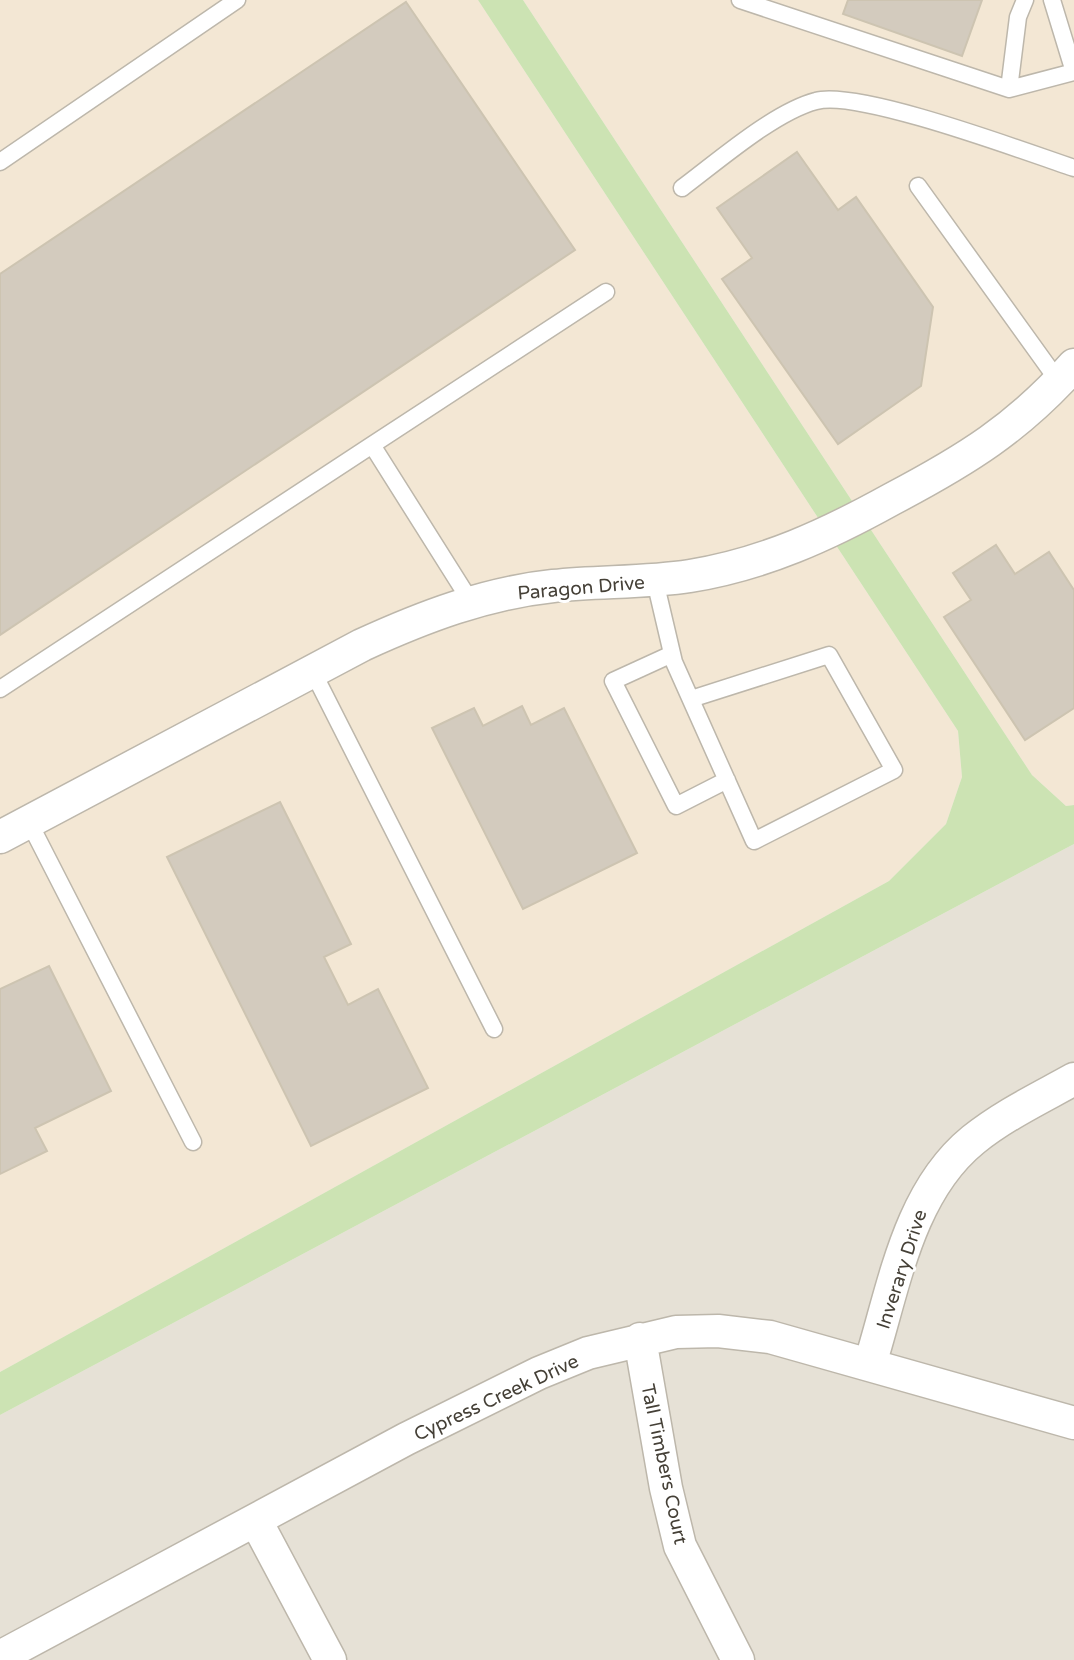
<svg xmlns="http://www.w3.org/2000/svg" width="1074" height="1660" viewBox="0 0 1074 1660" font-family="'Varela Round',sans-serif">
<style>
.residential{fill:#e6e1d6}
.commercial{fill:#f3e7d4}
.green{fill:#cce3b3}
.building{fill:#d3cbbe;stroke:#cdc4b1;stroke-width:2}
.lines{fill:none;stroke-linecap:round;stroke-linejoin:round}
.lane-casing{stroke:#bdb7ab;stroke-width:19}
.street-casing{stroke:#bdb7ab;stroke-width:35}
.lane{stroke:#fff;stroke-width:16}
.street{stroke:#fff;stroke-width:32}
.labels{text-anchor:middle;stroke-width:6;stroke-linejoin:round;paint-order:stroke}
.street-label{font-size:19px;fill:#454037;stroke:#fff}
</style>
<rect width="100%" height="100%" fill="#f2efe7"/>
<path class="residential" d="M 1074,844 L 1074,1660 L 0,1660 L 0,1415 Z"/>
<path class="commercial" d="M 0,0 L 478,0 L 958,731 L 962,777 L 946,824 L 889,881 L 0,1372 Z
M 523,0 L 1074,0 L 1074,805 L 1066,806 L 1032,775 Z"/>
<path class="green" d="M 478,0 L 523,0 L 1032,775 L 1066,806 L 1074,805 L 1074,844 L 0,1415 L 0,1372 L 889,881 L 946,824 L 962,777 L 958,731 Z"/>
<path class="building" d="M 848,0 L 982,0 L 962,56 L 843,14 Z
M 406,2 L 575,250 L 0,635 L 0,274 Z
M 797,152 L 838,210 L 856,197 L 933,307 L 921,386 L 838,444 L 722,279 L 752,258 L 717,208 Z
M 996,545 L 1015,574 L 1049,552 L 1074,590 L 1074,708 L 1025,740 L 944,617 L 971,600 L 953,573 Z
M 522,706 L 531,725 L 564,708 L 637,853 L 523,909 L 432,728 L 474,708 L 483,726 Z
M 280,802 L 351,944 L 324,957 L 348,1005 L 378,989 L 428,1088 L 311,1146 L 167,857 Z
M 49,966 L 111,1091 L 35,1128 L 47,1151 L 0,1174 L 0,989 Z"/>
<g class="lines">
<g class="lane-casing">
<path id="lane" d="M 740,0 L 1009,89 L 1074,72
M 1052,0 L 1074,72
M 1009,89 L 1018,17 L 1025,0
M 0,162 L 237,0
M 918,186 L 1059,382
M 682,188 C 717,162 774,112 816,101 C 858,89 1026,152 1074,168
M 372,445 L 606,292
M 655,581 L 674,662 L 754,841 L 894,770 L 829,655 L 691,699
M 672,654 L 613,681 L 676,806 L 727,780
M 313,672 L 494,1029
M 0,689 L 372,445 L 471,602
M 29,822 L 193,1142"/>
</g>
<g class="street-casing">
<path id="street" d="M 0,837 L 362,645 C 423,617 486,593 553,586 C 599,581 645,583 690,576 C 764,564 827,535 892,499 C 966,460 1018,428 1074,365
M 640,1339 L 666,1488 L 680,1546 L 738,1660
M 870,1364 C 894,1287 908,1193 973,1140 C 1004,1115 1040,1098 1074,1079
M 256,1521 L 330,1660
M 0,1657 L 406,1439 L 539,1373 L 588,1353 L 676,1332 L 718,1331 L 770,1337 L 1074,1423"/>
</g>
<use href="#lane" class="lane"/>
<use href="#street" class="street"/>
</g>
<g class="labels">
<g class="street-label">
<text transform="translate(581 587) rotate(-5)" y="7">Paragon Drive</text>
<text transform="translate(901 1269) rotate(-72)" y="7">Inverary Drive</text>
<text transform="translate(496 1397) rotate(-25)" y="7">Cypress Creek Drive</text>
<text transform="translate(665 1464) rotate(78)" y="7">Tall Timbers Court</text>
</g>
</g>
</svg>
